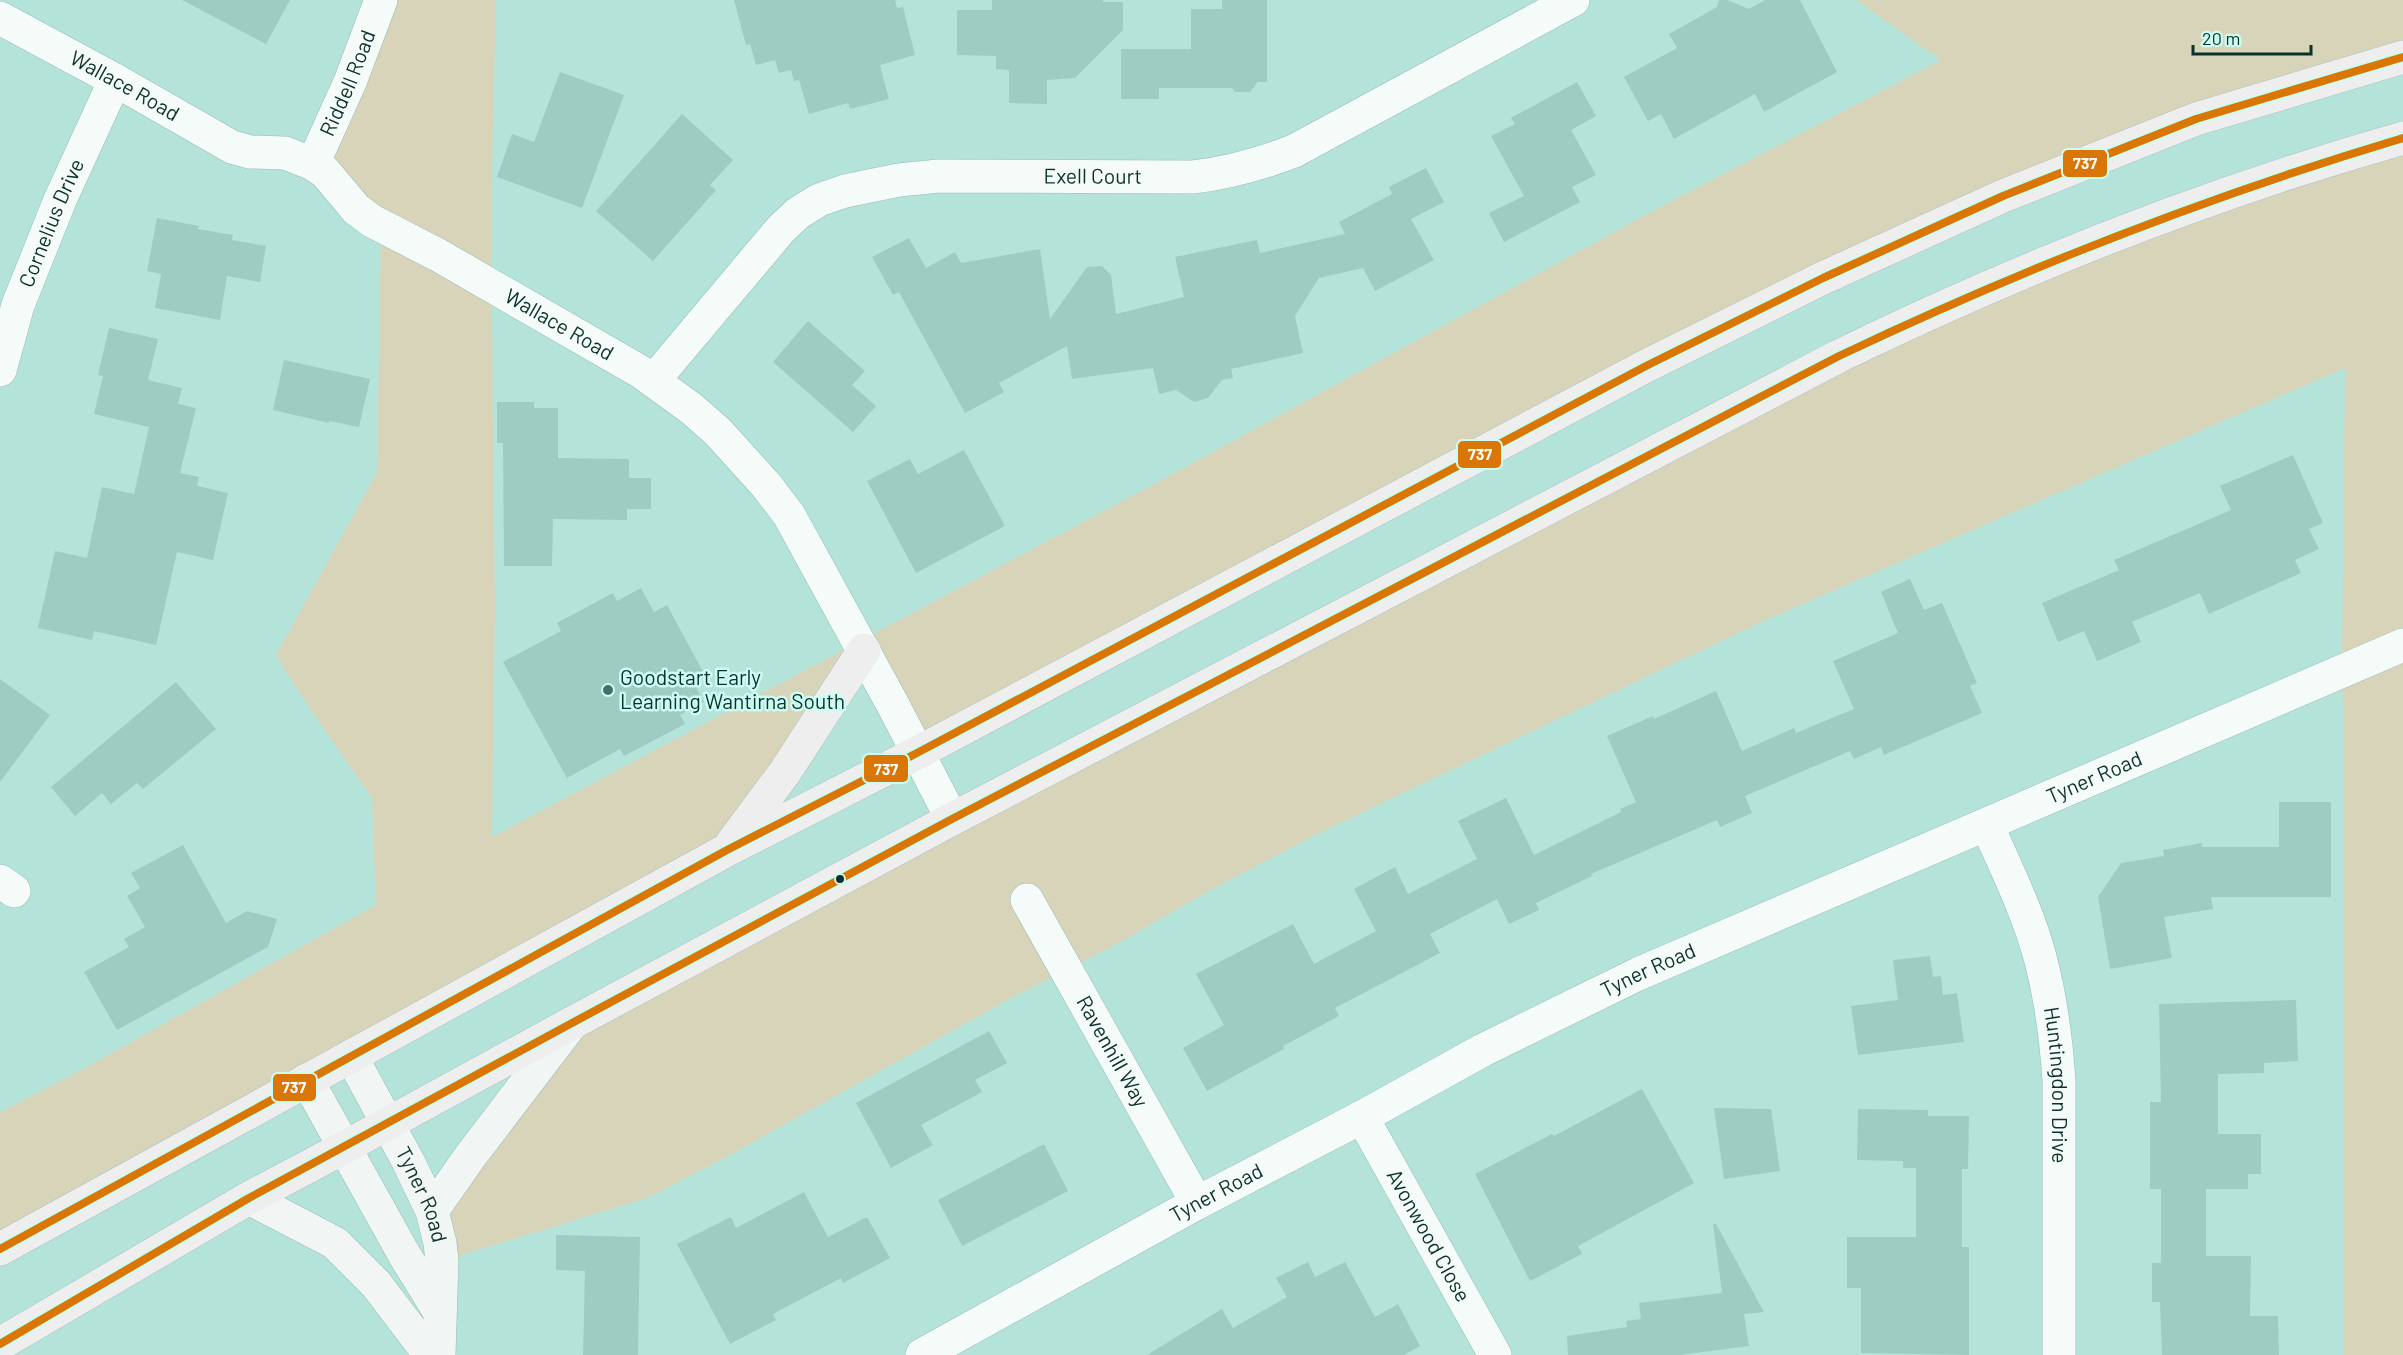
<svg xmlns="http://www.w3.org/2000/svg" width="2403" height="1355" viewBox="0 0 2403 1355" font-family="Barlow,sans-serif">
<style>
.green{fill:#d8d4ba}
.building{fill:#9eccc3}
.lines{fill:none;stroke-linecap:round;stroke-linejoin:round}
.street-casing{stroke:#96bcb4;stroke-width:34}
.secondary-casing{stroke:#96bcb4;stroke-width:34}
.primary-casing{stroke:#abc4bf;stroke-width:34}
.street{stroke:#f4fbf9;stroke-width:33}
.secondary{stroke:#f1f5f4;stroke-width:33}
.primary{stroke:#eeeeef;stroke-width:33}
.bus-1-casing{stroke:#cbfdf2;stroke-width:12}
.bus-1{stroke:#da7606;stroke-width:8}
.poi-dot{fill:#466f68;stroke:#cbfdf2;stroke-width:2}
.bus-dot{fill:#0b312b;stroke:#cbfdf2;stroke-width:2}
.labels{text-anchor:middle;stroke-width:5;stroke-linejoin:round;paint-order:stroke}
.street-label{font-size:21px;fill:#0b312b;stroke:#cbfdf2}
.poi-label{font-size:21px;fill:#0b312b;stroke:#cbfdf2;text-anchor:start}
.line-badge{stroke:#cbfdf2;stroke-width:2}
.badge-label{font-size:16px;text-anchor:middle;font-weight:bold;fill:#fff}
</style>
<rect width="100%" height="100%" fill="#b4e3d9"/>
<path class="green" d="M 381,0 L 496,0 L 491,215 L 495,607 L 492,837 L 1149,487 L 1649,213 L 1941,60 L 1856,0 L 2403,0 L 2403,57 L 2003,196 L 917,753 L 864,651 L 727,850 L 0,1249 L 0,1112 L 76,1073 L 376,905 L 372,798 L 313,713 L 276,655 L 377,473 L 381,225 L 325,172 Z
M 2403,138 L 2403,1355 L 2344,1355 L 2344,749 L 2342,671 L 2345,368 L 1759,623 L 1315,835 L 1207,892 L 1117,944 L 1011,998 L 730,1155 L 647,1198 L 442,1261 L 444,1193 L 572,1023 L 1839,356 Z"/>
<path class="building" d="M 182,0 L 290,0 L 266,44 Z
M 734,0 L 895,0 L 897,8 L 903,7 L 915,55 L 880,65 L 889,99 L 850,109 L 848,103 L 809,114 L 799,80 L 794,81 L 791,70 L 779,73 L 775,60 L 756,65 L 750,44 L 746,45 Z
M 992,0 L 1103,0 L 1103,2 L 1123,2 L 1123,30 L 1075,78 L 1047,80 L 1047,104 L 1009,103 L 1009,70 L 996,69 L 996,56 L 957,55 L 957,10 L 992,10 Z
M 1222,0 L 1267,0 L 1267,82 L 1258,82 L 1250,92 L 1235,92 L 1232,88 L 1159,88 L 1159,99 L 1121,99 L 1121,49 L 1191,49 L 1191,9 L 1222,9 Z
M 1719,0 L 1727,0 L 1749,9 L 1765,0 L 1800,0 L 1837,72 L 1764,112 L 1755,94 L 1674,139 L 1661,114 L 1648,121 L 1624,77 L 1677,48 L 1669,34 L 1717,7 Z
M 560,72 L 624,95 L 582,208 L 497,177 L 512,134 L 534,142 Z
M 1577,82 L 1596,116 L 1571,130 L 1596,175 L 1572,187 L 1580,202 L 1504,242 L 1489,213 L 1524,196 L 1491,136 L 1515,124 L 1511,118 Z
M 682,114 L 733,160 L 710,185 L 716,190 L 653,261 L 596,211 Z
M 1426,168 L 1444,202 L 1411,219 L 1434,260 L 1375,291 L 1363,268 L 1319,278 L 1295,316 L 1303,353 L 1231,369 L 1233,378 L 1222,380 L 1208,398 L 1194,402 L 1176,390 L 1159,394 L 1153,368 L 1072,379 L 1067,346 L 999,383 L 1004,392 L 965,413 L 899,292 L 893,295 L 872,257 L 909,238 L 926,268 L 955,252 L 961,263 L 1040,249 L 1050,319 L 1087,267 L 1102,266 L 1111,275 L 1116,314 L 1184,297 L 1175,257 L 1257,240 L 1260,253 L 1345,234 L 1339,222 L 1392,194 L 1389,187 Z
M 157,218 L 199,226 L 198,229 L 233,235 L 232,240 L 266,246 L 260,282 L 227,276 L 220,320 L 155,308 L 161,274 L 147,271 Z
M 808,321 L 865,371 L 852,385 L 876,406 L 853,432 L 773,362 Z
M 109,328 L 158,339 L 148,380 L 182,388 L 178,404 L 196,408 L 180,473 L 199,477 L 197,486 L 228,493 L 213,560 L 177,552 L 156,645 L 94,631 L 92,640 L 38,628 L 55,551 L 87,558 L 102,487 L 134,494 L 149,427 L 94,414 L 103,376 L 98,375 Z
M 284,360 L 370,379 L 359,427 L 329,421 L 329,423 L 273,410 Z
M 497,402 L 534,402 L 534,408 L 558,408 L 558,458 L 629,459 L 629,478 L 651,478 L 651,509 L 627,509 L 627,520 L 553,519 L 552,566 L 504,566 L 503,443 L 497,443 Z
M 964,450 L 1005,526 L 916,573 L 867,481 L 910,459 L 918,474 Z
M 2293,455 L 2323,523 L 2309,529 L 2319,549 L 2295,560 L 2301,573 L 2209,614 L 2200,593 L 2132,622 L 2141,642 L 2097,661 L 2084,631 L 2058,642 L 2042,603 L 2119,570 L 2114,560 L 2231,510 L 2220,486 Z
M 1910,579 L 1924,610 L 1942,603 L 1977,683 L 1970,686 L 1982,713 L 1884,755 L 1881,747 L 1854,759 L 1850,751 L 1745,796 L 1752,813 L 1720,827 L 1717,820 L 1591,874 L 1592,876 L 1536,903 L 1539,910 L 1509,924 L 1497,899 L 1430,934 L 1440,953 L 1335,1008 L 1339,1016 L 1283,1046 L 1284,1049 L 1207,1091 L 1183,1048 L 1224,1025 L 1196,974 L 1293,924 L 1314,964 L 1376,931 L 1354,889 L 1395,867 L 1408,894 L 1477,859 L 1458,821 L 1506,798 L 1534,855 L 1621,812 L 1620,809 L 1636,802 L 1607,736 L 1653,716 L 1654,719 L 1716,691 L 1742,751 L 1794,728 L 1796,733 L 1854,709 L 1833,661 L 1898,633 L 1881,592 Z
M 641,588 L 654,612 L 667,605 L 703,672 L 691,678 L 704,702 L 680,715 L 685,724 L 624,756 L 620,749 L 567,778 L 503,662 L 561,631 L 557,623 L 613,593 L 617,601 Z
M 0,679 L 50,715 L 0,782 Z
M 176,682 L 216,729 L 143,789 L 137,783 L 111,804 L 102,793 L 75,816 L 51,787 Z
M 2279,802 L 2331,802 L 2331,897 L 2211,897 L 2213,909 L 2164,917 L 2172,958 L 2110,969 L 2098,897 L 2121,863 L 2164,856 L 2163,850 L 2202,843 L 2202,847 L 2279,847 Z
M 183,845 L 226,923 L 247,911 L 277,919 L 268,947 L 117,1030 L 84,972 L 129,947 L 124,939 L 145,927 L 127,896 L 140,888 L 131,873 Z
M 1930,956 L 1933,977 L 1941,976 L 1943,995 L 1957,993 L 1964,1042 L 1858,1055 L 1851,1006 L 1898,1000 L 1893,960 Z
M 2296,1000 L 2298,1061 L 2264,1063 L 2264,1073 L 2218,1074 L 2218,1134 L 2261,1134 L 2261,1174 L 2248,1174 L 2248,1189 L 2206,1189 L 2206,1256 L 2251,1256 L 2250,1316 L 2278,1316 L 2279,1355 L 2162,1355 L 2160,1302 L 2152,1302 L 2152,1263 L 2161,1263 L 2161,1189 L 2150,1189 L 2150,1102 L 2161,1102 L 2159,1004 Z
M 989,1031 L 1007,1063 L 975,1080 L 982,1092 L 921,1125 L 933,1145 L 891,1168 L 856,1103 Z
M 1642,1089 L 1694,1183 L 1578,1246 L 1582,1254 L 1530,1281 L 1475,1174 L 1552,1134 L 1554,1136 Z
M 1714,1108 L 1771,1109 L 1780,1171 L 1724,1179 Z
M 1858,1109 L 1928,1110 L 1928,1116 L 1969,1116 L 1968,1169 L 1962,1169 L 1962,1247 L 1969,1247 L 1969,1355 L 1861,1353 L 1861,1288 L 1847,1288 L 1847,1237 L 1916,1237 L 1916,1168 L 1903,1168 L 1903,1161 L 1857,1160 Z
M 1044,1144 L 1068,1191 L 962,1246 L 938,1200 Z
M 804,1192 L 828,1237 L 867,1217 L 890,1258 L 843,1283 L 841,1278 L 773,1314 L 776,1320 L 730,1344 L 677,1244 L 731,1217 L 736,1228 Z
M 1713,1224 L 1716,1224 L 1764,1312 L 1744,1314 L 1749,1346 L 1680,1355 L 1568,1355 L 1567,1336 L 1627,1327 L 1626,1321 L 1641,1319 L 1639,1303 L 1722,1293 Z
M 556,1235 L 640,1237 L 638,1355 L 583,1355 L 585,1271 L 556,1270 Z
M 1308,1262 L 1315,1277 L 1345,1262 L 1375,1317 L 1398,1304 L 1420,1346 L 1404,1355 L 1147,1355 L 1222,1309 L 1233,1328 L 1287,1297 L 1276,1278 Z"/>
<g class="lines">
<g class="street-casing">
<g id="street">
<path id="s1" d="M 0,18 L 115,80 L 232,147 L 250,152 L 285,153 L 313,164 L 325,172 L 356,209 L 372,221 L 438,255 L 641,372 L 692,409 L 718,432 L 766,485 L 789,515 L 893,705 L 952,819"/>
<path id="s2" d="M 313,164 L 350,82 L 381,0"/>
<path id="s3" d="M 0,370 L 18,305 L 60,200 L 115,80"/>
<path id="s4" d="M 654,380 L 781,229 L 798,213 L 819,200 L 845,191 L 899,180 L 939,176 L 1193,177 C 1229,173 1260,164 1294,151 L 1573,0"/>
<path id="s5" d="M 1987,825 C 2006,868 2028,912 2040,957 C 2051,998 2056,1038 2059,1080 L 2059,1355"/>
<path d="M 0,881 L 14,891"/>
<path id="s6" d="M 1027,900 L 1197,1203"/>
<path id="s7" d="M 1362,1117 L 1495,1355"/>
<path id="s8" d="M 922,1355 L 1197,1203 L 1362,1117 L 1483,1050 L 1638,974 L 2403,645"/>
</g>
</g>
<g class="secondary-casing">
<g id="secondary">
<path id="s9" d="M 351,1056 L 409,1163 L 432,1211 L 440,1243 L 442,1261 L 439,1355"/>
<path d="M 307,1080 L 405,1256 L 439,1311"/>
<path d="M 249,1198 L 335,1243 L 376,1284 L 430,1355"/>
<path d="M 432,1211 L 469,1158 L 572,1023"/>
</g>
</g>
<g class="primary-casing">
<path id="primary" d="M 732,843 L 785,772 L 864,650
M 0,1249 L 727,850 L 917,753 L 1646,366 L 1823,278 L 2003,196 L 2196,119 L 2403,57
M 0,1344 L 249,1198 L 345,1147 L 572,1023 L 952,819 L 1839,356 C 2020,268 2209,193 2403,138"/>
</g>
<use href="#street" class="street"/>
<use href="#secondary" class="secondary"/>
<use href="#primary" class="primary"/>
<g class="bus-1-casing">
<path id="bus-1" d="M 0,1249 L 727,850 L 917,753 L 1646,366 L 1823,278 L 2003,196 L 2196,119 L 2403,57
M 0,1344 L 249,1198 L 572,1023 L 952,819 L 1839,356 C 2022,269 2209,196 2403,138"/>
</g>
<use href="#bus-1" class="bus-1"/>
</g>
<circle class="poi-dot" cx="608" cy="690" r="6"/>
<circle class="bus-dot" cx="840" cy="879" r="5"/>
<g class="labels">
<g class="street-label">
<text dy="7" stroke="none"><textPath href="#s2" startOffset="88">Riddell Road</textPath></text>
<text dy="7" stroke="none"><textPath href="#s1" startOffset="142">Wallace Road</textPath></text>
<text dy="7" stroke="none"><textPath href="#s4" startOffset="522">Exell Court</textPath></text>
<text dy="7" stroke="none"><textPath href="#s3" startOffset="156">Cornelius Drive</textPath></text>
<text dy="7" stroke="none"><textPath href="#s1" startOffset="646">Wallace Road</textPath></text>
<text dy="7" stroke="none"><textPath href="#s8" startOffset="1308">Tyner Road</textPath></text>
<text dy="7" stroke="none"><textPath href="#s8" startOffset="822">Tyner Road</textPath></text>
<text dy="7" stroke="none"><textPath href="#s6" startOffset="174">Ravenhill Way</textPath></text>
<text dy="7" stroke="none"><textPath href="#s5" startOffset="272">Huntingdon Drive</textPath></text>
<text dy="7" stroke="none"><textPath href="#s8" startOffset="336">Tyner Road</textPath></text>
<text dy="7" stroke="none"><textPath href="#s9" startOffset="156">Tyner Road</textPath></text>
<text dy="7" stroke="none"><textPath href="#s7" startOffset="136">Avonwood Close</textPath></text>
</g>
<g class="poi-label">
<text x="620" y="685">Goodstart Early<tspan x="620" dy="24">Learning Wantirna South</tspan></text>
</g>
</g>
<g class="line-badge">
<rect x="2062" y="149" width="46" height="29" rx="6" fill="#da7606"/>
<rect x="1457" y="440" width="45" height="29" rx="6" fill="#da7606"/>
<rect x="863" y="754" width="46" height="29" rx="6" fill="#da7606"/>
<rect x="272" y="1073" width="45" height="29" rx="6" fill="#da7606"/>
</g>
<g class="badge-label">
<text x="2085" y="169">737</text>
<text x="1480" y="460">737</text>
<text x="886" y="775">737</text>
<text x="294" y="1093">737</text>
</g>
<path d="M2193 45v9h118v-9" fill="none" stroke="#0b312b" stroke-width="3"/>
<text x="2202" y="45" font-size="18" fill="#0b312b" stroke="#cbfdf2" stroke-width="4.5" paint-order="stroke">20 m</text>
</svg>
